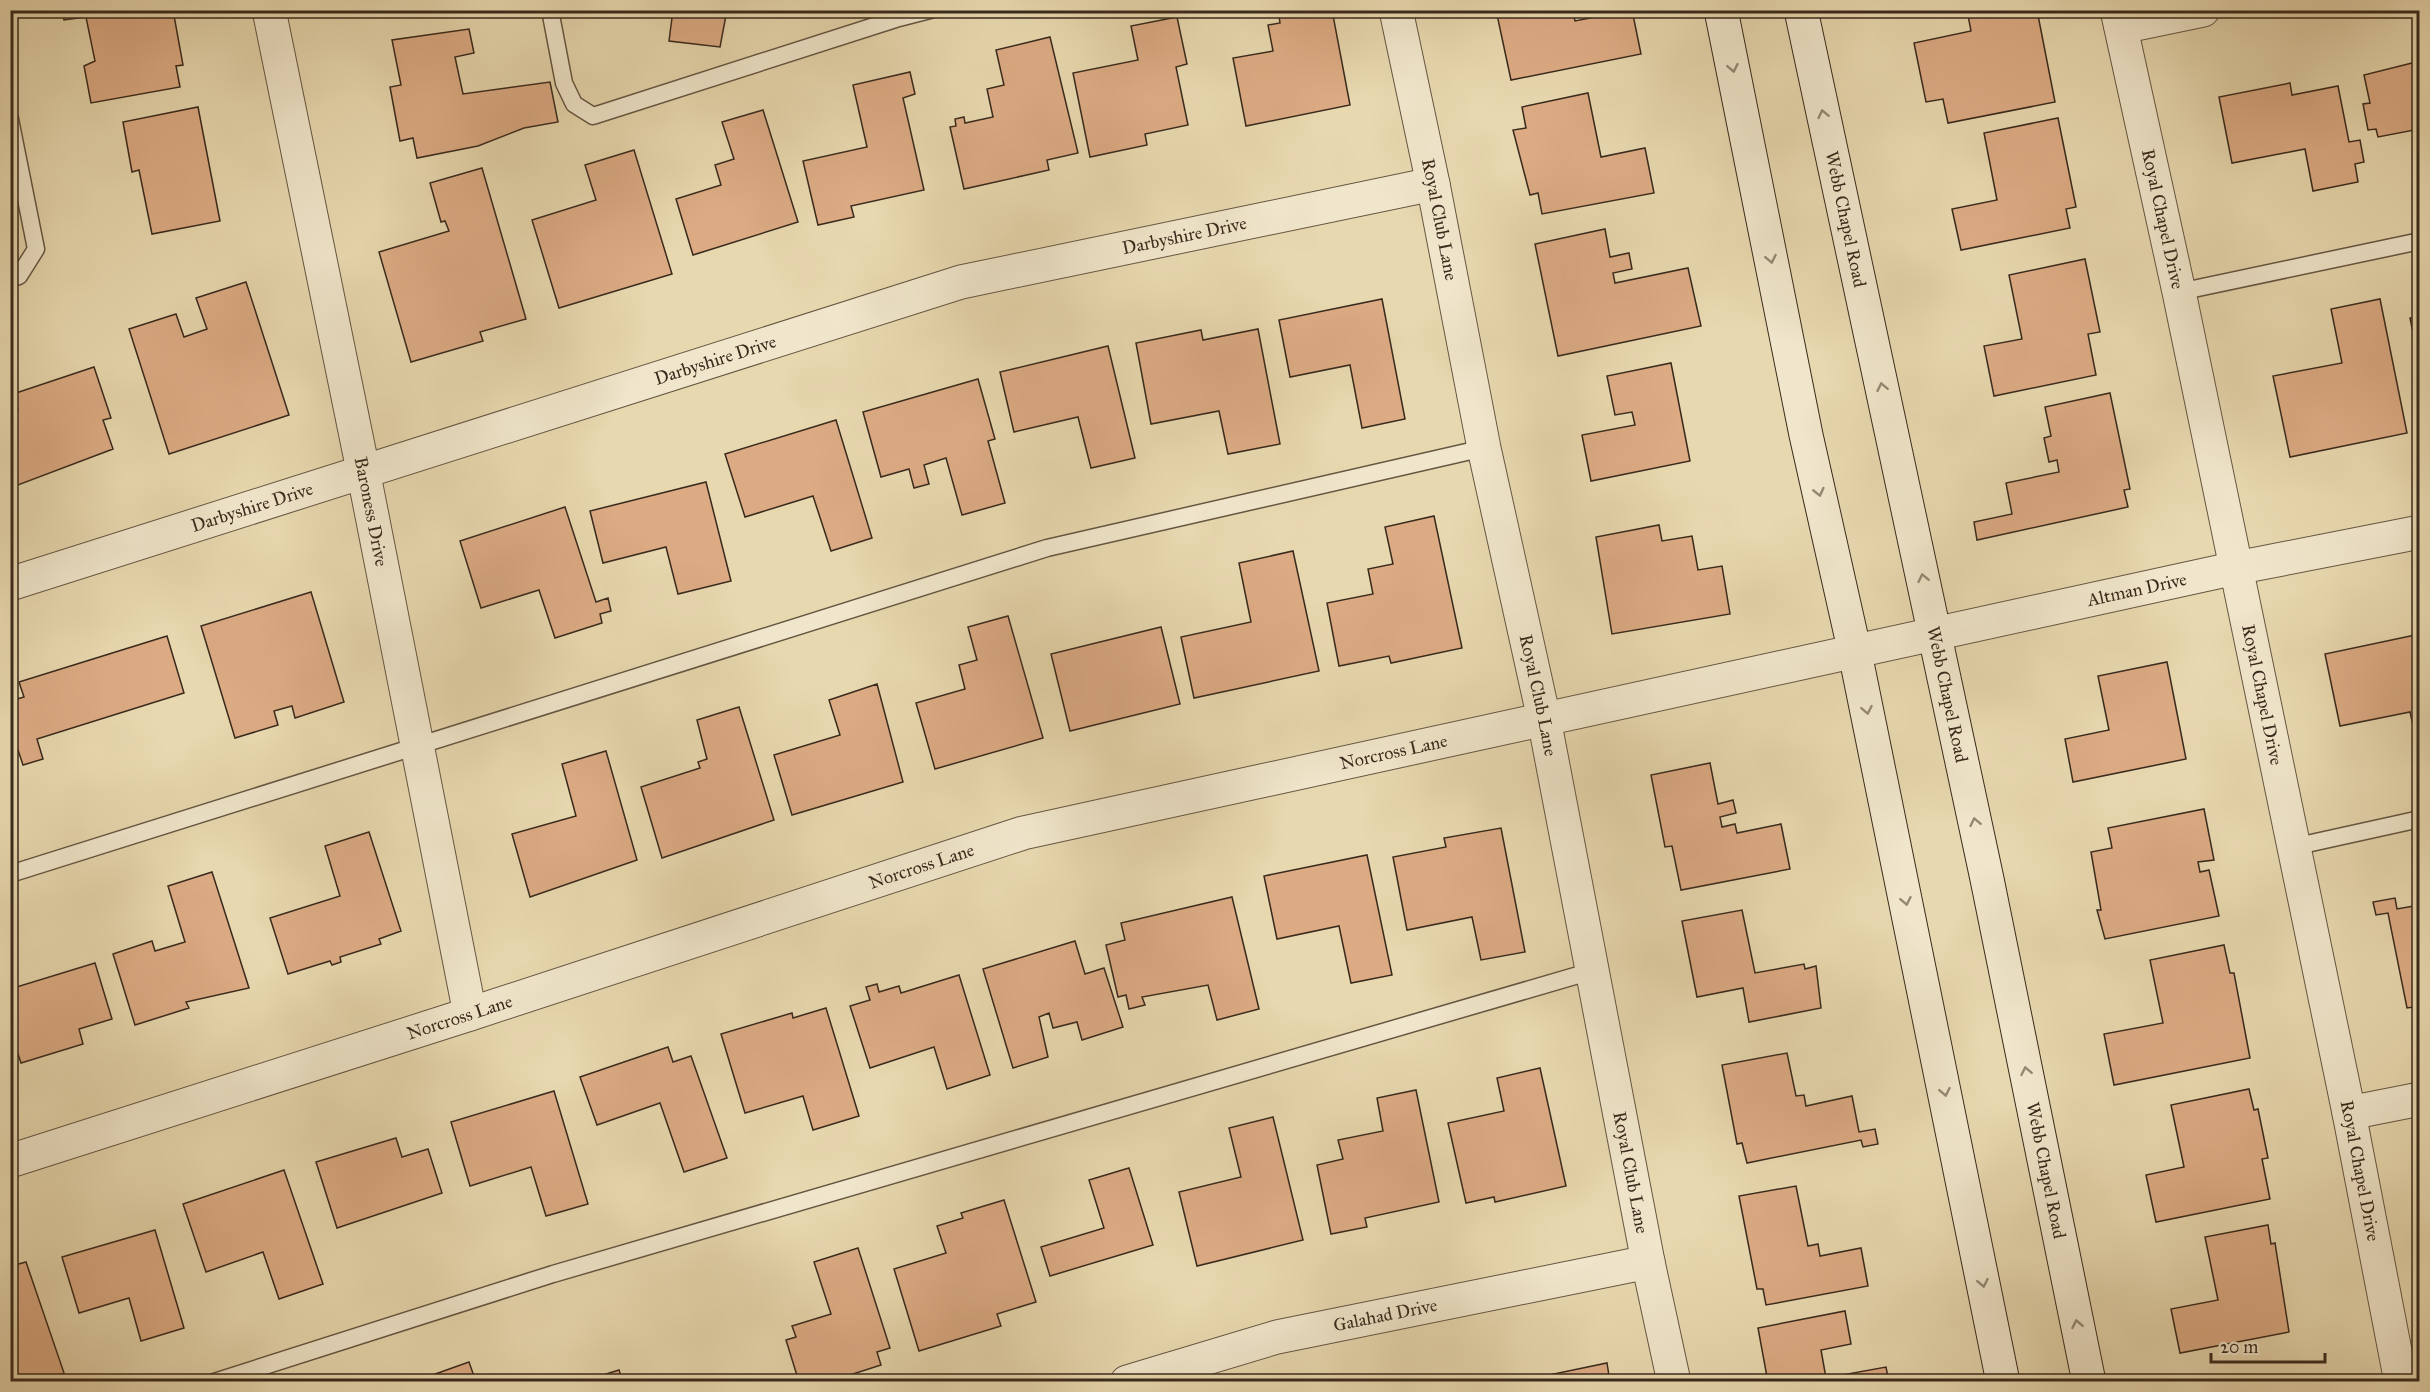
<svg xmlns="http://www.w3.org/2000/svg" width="2430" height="1392" viewBox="0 0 2430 1392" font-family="'IM FELL Great Primer',serif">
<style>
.building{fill:#dcab84;stroke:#392a1d;stroke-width:1.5}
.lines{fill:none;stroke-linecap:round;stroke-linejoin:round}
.service-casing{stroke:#655642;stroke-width:19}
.minor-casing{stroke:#655642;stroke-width:35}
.secondary-casing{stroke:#392a1d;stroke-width:35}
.service{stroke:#f0e6cb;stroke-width:16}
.minor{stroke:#f0e6cb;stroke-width:33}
.secondary{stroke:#f0e6cb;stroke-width:33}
.oneway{stroke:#948874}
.labels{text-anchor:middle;stroke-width:4.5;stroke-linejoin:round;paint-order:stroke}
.street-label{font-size:18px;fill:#392a1d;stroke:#f0e6cb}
</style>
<rect width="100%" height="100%" fill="#e8d8af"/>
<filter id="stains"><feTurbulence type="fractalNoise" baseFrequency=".00333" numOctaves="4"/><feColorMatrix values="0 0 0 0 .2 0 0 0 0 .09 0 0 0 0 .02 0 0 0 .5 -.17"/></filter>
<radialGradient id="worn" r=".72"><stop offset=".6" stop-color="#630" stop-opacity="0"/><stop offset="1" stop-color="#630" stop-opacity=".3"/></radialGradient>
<path class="building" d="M 62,10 L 173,10 L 183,65 L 176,66 L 180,87 L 91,103 L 84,66 L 95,61 L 86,17 L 64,20 Z
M 673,10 L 727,10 L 720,47 L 669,41 Z
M 1278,10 L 1332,10 L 1350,105 L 1246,126 L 1233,58 L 1273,51 L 1268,25 L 1280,23 Z
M 1496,10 L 1560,10 L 1561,15 L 1573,12 L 1575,21 L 1632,10 L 1641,54 L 1511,80 Z
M 1967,10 L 2037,10 L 2055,102 L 1948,123 L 1943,99 L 1926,102 L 1914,43 L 1971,31 Z
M 1177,17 L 1187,64 L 1176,67 L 1188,125 L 1145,134 L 1147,145 L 1090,157 L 1073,73 L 1138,60 L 1131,26 Z
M 469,29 L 474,53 L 455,57 L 463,94 L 550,82 L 558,122 L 524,128 L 478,146 L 417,158 L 413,138 L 400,141 L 390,87 L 401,85 L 392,40 Z
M 1050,37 L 1078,153 L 1047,160 L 1049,170 L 964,189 L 950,127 L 956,126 L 955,119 L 964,117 L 965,123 L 993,117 L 987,89 L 1004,85 L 996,50 Z
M 2420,61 L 2420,129 L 2378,137 L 2376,129 L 2368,130 L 2363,104 L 2370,103 L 2364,75 Z
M 910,72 L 915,94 L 903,98 L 924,190 L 851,206 L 854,217 L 818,225 L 803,161 L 867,147 L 853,85 Z
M 2290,83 L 2292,95 L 2338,86 L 2349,142 L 2360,140 L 2364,162 L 2355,164 L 2358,182 L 2313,191 L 2305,149 L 2232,163 L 2219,97 Z
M 1588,93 L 1601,157 L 1645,148 L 1654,193 L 1542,214 L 1538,193 L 1530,195 L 1513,130 L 1526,128 L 1522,107 Z
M 198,107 L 220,221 L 152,234 L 139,170 L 132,172 L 123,122 Z
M 763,110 L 798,222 L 693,255 L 676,199 L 721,185 L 715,165 L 734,159 L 722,122 Z
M 2058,118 L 2076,207 L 2066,209 L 2070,228 L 1961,250 L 1952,209 L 1997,200 L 1984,133 Z
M 634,150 L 672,274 L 559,308 L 532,220 L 596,200 L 585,165 Z
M 482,168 L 526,319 L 480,332 L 483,341 L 411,362 L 379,252 L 449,231 L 445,221 L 441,222 L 430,183 Z
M 1605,229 L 1610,257 L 1629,253 L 1632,269 L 1613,273 L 1615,283 L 1688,268 L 1701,326 L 1558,356 L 1535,244 Z
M 2085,259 L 2100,332 L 2088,334 L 2096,375 L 1994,396 L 1984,346 L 2022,339 L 2009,275 Z
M 246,282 L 289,415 L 169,454 L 129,329 L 176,314 L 184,337 L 207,329 L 196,298 Z
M 1382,299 L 1405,419 L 1362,428 L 1350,365 L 1290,377 L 1279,320 Z
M 2380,299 L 2407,433 L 2290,457 L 2273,376 L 2342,363 L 2331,309 Z
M 2420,316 L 2420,367 L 2410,318 Z
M 1258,329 L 1280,444 L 1228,454 L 1219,411 L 1151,424 L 1136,343 L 1201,330 L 1203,340 Z
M 1108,346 L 1135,458 L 1091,468 L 1078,417 L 1014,432 L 1000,372 Z
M 1671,363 L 1690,461 L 1591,481 L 1582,435 L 1635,425 L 1632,412 L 1615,415 L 1607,376 Z
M 94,367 L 111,418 L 103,420 L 113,449 L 10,488 L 10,411 L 18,409 L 13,394 Z
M 978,379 L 995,439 L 988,441 L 1005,503 L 962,515 L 946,458 L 924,465 L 929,484 L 914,488 L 909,469 L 881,477 L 863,412 Z
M 2110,393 L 2130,489 L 2124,490 L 2128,507 L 1977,540 L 1974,522 L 2012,514 L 2006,483 L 2059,472 L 2057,460 L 2049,462 L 2044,438 L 2051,436 L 2045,407 Z
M 836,420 L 872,538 L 831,551 L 813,496 L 745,517 L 725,454 Z
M 706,482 L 731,581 L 678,594 L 666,547 L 603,563 L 590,511 Z
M 565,507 L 596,602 L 608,598 L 611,611 L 600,614 L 602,623 L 555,638 L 539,590 L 481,608 L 460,541 Z
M 1434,516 L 1462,648 L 1391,663 L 1389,656 L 1339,666 L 1327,603 L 1373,594 L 1368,569 L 1393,564 L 1385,527 Z
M 1659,525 L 1662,541 L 1692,536 L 1698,570 L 1722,566 L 1730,614 L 1612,634 L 1596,537 Z
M 1293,551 L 1319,671 L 1194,698 L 1181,637 L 1251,622 L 1239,563 Z
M 311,592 L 344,702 L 295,718 L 292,706 L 274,711 L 278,725 L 235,738 L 201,626 Z
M 1008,616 L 1043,738 L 935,769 L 916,703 L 965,689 L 959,665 L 977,660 L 968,627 Z
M 1161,627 L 1180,704 L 1070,731 L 1051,654 Z
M 2420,634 L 2420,757 L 2410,712 L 2340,726 L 2325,654 Z
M 167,636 L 184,693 L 37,739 L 43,759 L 23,765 L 10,726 L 10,701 L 24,697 L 19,682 Z
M 2167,662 L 2186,759 L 2073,782 L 2065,739 L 2109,730 L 2098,676 Z
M 877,684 L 903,782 L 792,815 L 774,755 L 840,735 L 829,700 Z
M 739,707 L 774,820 L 662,858 L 641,787 L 700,768 L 698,762 L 707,759 L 697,720 Z
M 606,751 L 637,860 L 530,897 L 512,834 L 576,816 L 562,764 Z
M 1710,763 L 1718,804 L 1733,800 L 1736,813 L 1720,817 L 1722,827 L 1735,824 L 1737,833 L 1781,824 L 1790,869 L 1681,890 L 1672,846 L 1665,847 L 1651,775 Z
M 2204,809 L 2214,860 L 2198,862 L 2200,872 L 2209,870 L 2219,916 L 2105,939 L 2097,910 L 2101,910 L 2091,852 L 2112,848 L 2108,828 Z
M 1501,828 L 1525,952 L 1481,960 L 1472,917 L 1407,930 L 1393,857 L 1446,847 L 1444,838 Z
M 369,832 L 401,931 L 379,939 L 381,944 L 340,957 L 341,962 L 332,965 L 330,961 L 288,974 L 270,918 L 340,896 L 325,846 Z
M 1367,855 L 1392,975 L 1351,983 L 1339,926 L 1277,939 L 1264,876 Z
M 212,872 L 249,988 L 186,1002 L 189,1008 L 135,1025 L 113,954 L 152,941 L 155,951 L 185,942 L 168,886 Z
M 1232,897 L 1259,1009 L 1217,1020 L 1208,985 L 1142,997 L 1145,1005 L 1129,1009 L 1126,995 L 1118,997 L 1106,945 L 1125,940 L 1121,923 Z
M 2395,898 L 2397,909 L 2420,905 L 2420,1006 L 2407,1008 L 2388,913 L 2376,915 L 2373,902 Z
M 1742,910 L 1755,973 L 1804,964 L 1805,969 L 1816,966 L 1821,1008 L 1749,1022 L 1743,988 L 1697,997 L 1682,921 Z
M 1075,941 L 1085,974 L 1104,968 L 1123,1027 L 1082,1040 L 1077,1022 L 1053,1028 L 1049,1013 L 1039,1017 L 1048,1057 L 1013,1068 L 983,969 Z
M 2224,945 L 2230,973 L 2234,973 L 2250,1058 L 2114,1085 L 2104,1034 L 2163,1023 L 2150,960 Z
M 95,963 L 112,1019 L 79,1029 L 83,1044 L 21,1063 L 10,1029 L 10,989 Z
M 959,975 L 990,1075 L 947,1089 L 934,1047 L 870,1068 L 850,1006 L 870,1000 L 866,987 L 877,984 L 879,992 L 899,986 L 901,993 Z
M 826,1008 L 859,1116 L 813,1130 L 803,1096 L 745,1113 L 721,1034 L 792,1013 L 793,1018 Z
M 668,1047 L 673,1062 L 691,1056 L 727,1158 L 684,1172 L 660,1103 L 597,1125 L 580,1077 Z
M 1787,1053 L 1796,1096 L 1804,1095 L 1806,1106 L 1852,1096 L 1859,1132 L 1875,1129 L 1878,1144 L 1863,1147 L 1861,1140 L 1747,1163 L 1742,1143 L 1737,1144 L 1722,1065 Z
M 1540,1068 L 1566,1186 L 1495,1202 L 1494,1197 L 1466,1203 L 1448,1123 L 1504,1111 L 1497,1078 Z
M 2249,1089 L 2254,1110 L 2258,1109 L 2268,1158 L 2262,1159 L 2270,1199 L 2156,1222 L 2146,1175 L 2184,1167 L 2171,1105 Z
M 1416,1090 L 1439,1202 L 1365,1218 L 1367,1227 L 1331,1234 L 1317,1165 L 1343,1159 L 1338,1140 L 1383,1131 L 1377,1098 Z
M 554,1091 L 588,1204 L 546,1216 L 531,1167 L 470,1186 L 451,1122 Z
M 1273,1117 L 1303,1240 L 1197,1266 L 1179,1192 L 1241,1177 L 1229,1128 Z
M 396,1138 L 402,1157 L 428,1149 L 442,1193 L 337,1228 L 316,1162 Z
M 1129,1168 L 1153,1245 L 1050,1276 L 1041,1247 L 1104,1228 L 1089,1180 Z
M 284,1170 L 323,1284 L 279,1299 L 263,1252 L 206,1272 L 183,1204 Z
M 1796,1186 L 1808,1246 L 1818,1244 L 1820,1256 L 1861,1248 L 1868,1286 L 1766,1305 L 1763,1289 L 1757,1289 L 1739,1196 Z
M 1004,1200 L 1036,1302 L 997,1314 L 1001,1326 L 919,1351 L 894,1269 L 946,1253 L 937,1226 L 963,1218 L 961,1213 Z
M 2268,1225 L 2271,1244 L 2275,1243 L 2289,1332 L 2180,1353 L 2171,1309 L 2218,1300 L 2205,1237 Z
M 155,1230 L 184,1328 L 141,1341 L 129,1298 L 79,1313 L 62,1257 Z
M 858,1248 L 890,1348 L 877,1352 L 881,1365 L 828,1382 L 799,1382 L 786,1340 L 796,1337 L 792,1326 L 831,1314 L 814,1262 Z
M 12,1257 L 15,1265 L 26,1262 L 64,1373 L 39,1382 L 17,1382 L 10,1362 L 10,1258 Z
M 1845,1311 L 1851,1344 L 1821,1350 L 1826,1378 L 1886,1367 L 1889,1382 L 1775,1382 L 1773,1376 L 1767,1377 L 1758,1328 Z
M 469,1362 L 476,1382 L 421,1382 L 421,1379 Z
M 1607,1363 L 1610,1382 L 1545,1382 L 1544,1376 Z
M 619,1370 L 623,1382 L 582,1382 L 584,1381 Z
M 2311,1376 L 2312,1382 L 2280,1382 Z"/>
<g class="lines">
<g class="service-casing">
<path id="service" d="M 550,10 L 564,83 L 574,104 L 593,116 L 899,18 L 930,10
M 10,119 L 36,249 L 19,276 L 10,279
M 2179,292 L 2420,241
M 2293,847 L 2420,819
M 10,874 L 1047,548 L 1484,448
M 214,1382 L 553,1274 L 1592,971"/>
</g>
<g class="minor-casing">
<g id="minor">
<path id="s1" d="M 269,10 L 363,470 L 470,1014"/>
<path id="s2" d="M 1396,10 L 1433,184 L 1484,448 L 1544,719 L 1648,1262 L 1674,1382"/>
<path id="s3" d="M 2117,10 L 2179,292 L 2349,1113 L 2401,1382"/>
<path d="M 2121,27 L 2203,10"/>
<path id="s4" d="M 10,584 L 961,282 L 1433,184"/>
<path d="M 2349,1113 L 2420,1099"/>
<path id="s5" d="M 10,1161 L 470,1014 L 1023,833 L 2236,568 L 2420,532"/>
<path id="s6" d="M 1127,1382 L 1277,1337 L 1648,1262"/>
</g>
</g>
<g class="secondary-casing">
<g id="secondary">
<path d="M 1721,10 L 1806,435 L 1855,653 L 2003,1382"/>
<path id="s7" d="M 1801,10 L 1987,879 L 2089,1382"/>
</g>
</g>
<use href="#service" class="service"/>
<use href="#minor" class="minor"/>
<use href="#secondary" class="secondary"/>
</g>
<defs><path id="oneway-chevron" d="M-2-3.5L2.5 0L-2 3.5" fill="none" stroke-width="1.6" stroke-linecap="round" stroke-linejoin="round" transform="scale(1.5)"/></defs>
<g class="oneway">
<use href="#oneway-chevron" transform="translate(1733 68) rotate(79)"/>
<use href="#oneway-chevron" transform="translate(1823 114) rotate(-102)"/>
<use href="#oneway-chevron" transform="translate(1771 259) rotate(79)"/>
<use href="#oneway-chevron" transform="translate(1882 387) rotate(-102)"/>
<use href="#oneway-chevron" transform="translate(1819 492) rotate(77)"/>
<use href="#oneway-chevron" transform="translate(1923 578) rotate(-102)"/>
<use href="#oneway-chevron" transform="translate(1867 710) rotate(79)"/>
<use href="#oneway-chevron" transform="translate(1975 822) rotate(-102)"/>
<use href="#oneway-chevron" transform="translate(1906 901) rotate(79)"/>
<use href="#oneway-chevron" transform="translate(2026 1071) rotate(-101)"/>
<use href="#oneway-chevron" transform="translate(1945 1092) rotate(79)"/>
<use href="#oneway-chevron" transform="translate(1983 1283) rotate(79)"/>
<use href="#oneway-chevron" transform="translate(2077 1324) rotate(-101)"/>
</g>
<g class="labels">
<g class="street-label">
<text dy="6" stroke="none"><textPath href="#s2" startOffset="214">Royal Club Lane</textPath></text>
<text dy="6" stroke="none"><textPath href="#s7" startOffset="214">Webb Chapel Road</textPath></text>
<text dy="6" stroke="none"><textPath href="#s3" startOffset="214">Royal Chapel Drive</textPath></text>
<text dy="6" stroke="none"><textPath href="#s4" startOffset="1226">Darbyshire Drive</textPath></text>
<text dy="6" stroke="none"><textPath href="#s4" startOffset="740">Darbyshire Drive</textPath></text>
<text dy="6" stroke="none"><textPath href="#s4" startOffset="254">Darbyshire Drive</textPath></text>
<text dy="6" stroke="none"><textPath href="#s1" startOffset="512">Baroness Drive</textPath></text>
<text dy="6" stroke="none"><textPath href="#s5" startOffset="2205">Altman Drive</textPath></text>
<text dy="6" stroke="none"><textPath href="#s2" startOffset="700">Royal Club Lane</textPath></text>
<text dy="6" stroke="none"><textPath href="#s7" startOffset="700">Webb Chapel Road</textPath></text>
<text dy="6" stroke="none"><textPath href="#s3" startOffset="700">Royal Chapel Drive</textPath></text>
<text dy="6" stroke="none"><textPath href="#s5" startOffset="1444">Norcross Lane</textPath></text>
<text dy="6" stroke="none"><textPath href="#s5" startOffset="958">Norcross Lane</textPath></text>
<text dy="6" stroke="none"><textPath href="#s5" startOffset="472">Norcross Lane</textPath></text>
<text dy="6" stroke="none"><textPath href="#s7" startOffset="1186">Webb Chapel Road</textPath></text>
<text dy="6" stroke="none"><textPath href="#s3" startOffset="1186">Royal Chapel Drive</textPath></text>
<text dy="6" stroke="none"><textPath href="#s2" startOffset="1186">Royal Club Lane</textPath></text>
<text dy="6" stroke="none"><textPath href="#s6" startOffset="267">Galahad Drive</textPath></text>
</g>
</g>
<rect width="2430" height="1392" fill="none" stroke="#e8d8af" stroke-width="36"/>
<rect x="12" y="12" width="2406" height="1368" fill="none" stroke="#392a1d" stroke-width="3"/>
<rect x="18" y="18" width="2394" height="1356" fill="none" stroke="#392a1d" stroke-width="1.5"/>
<path d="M2211 1353v9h114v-9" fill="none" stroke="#392a1d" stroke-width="3"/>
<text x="2220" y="1353" font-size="18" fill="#392a1d" stroke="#f0e6cb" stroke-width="4.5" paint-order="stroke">20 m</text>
<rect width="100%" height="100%" filter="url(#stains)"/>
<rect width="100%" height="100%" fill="url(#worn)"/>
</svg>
